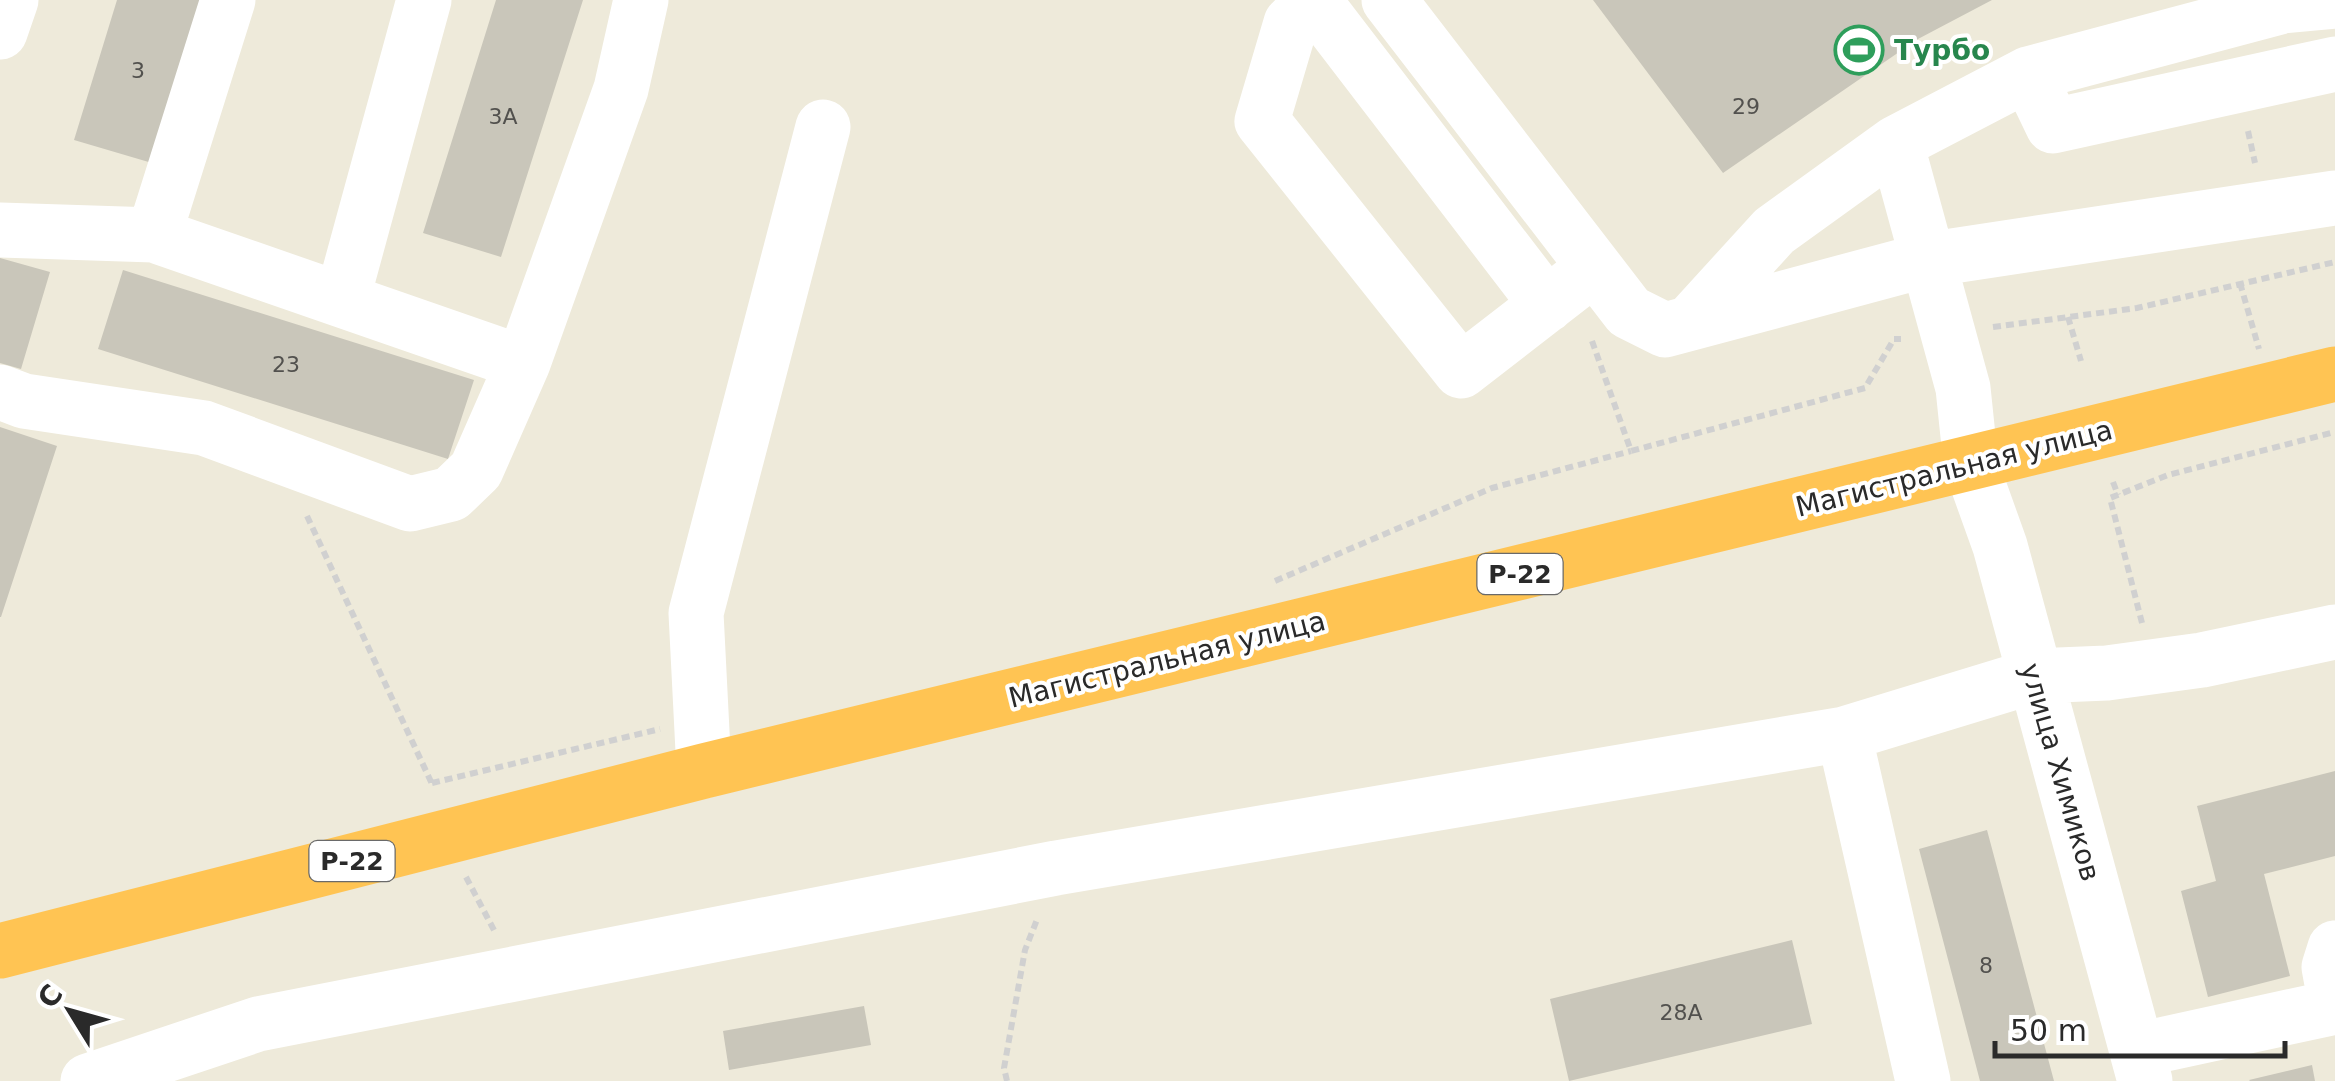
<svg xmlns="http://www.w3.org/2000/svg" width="2335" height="1081" viewBox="0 0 2335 1081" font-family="'DejaVu Sans',sans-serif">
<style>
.building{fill:#c9c6ba}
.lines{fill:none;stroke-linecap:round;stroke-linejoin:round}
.path{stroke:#d0d0d0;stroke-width:6;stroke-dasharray:8 5;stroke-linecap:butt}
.minor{stroke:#fff;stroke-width:55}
.highway{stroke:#ffc453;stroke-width:55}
.labels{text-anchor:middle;stroke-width:8;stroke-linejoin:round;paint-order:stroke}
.number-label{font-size:22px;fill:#52514e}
.shield{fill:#fff;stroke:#6a6a6a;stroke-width:2.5}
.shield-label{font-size:25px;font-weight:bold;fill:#2a2a2a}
.leisure-label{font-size:28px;font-weight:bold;fill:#27864d;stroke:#fff;text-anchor:start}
.street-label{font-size:28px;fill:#2a2a2a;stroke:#fff}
</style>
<rect width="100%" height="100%" fill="#eeeada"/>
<path class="building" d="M 117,0 L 201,0 L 152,163 L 74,140 Z
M 496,0 L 583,0 L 501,257 L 423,233 Z
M 1593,0 L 1992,0 L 1918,39 L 1723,173 Z
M 0,258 L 50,272 L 21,369 L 0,363 Z
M 123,270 L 474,380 L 448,459 L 98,349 Z
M 0,427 L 57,446 L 1,617 L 0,617 Z
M 2335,771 L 2335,856 L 2264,874 L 2290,976 L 2208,997 L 2181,891 L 2216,881 L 2197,806 Z
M 1987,830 L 2054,1081 L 1980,1081 L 1919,849 Z
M 1792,940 L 1812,1024 L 1569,1081 L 1550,999 Z
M 864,1006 L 871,1045 L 729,1070 L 723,1031 Z
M 2312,1065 L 2315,1081 L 2250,1081 L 2249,1080 Z"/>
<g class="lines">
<path class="path" d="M 2248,131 L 2255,163
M 2240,283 L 2259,349
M 2068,317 L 2081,361
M 1993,327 L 2137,308 L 2335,262
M 1592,341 L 1631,451 L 1865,388 L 1894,339 L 1901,339
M 2113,482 L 2118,495
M 307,516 L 433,786
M 1275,581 L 1492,488 L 1631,451
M 2142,623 L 2110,498 L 2168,475 L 2335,432
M 432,783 L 660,729
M 466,877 L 495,932
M 1007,1081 L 1004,1068 L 1025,950 L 1038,917"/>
<path class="minor" d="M 1315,0 L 1291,23 L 1262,121 L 1461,371 L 1594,268
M 1389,0 L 1629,312 L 1665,330 L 1926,260 L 2335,198
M 1314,1 L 1547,305
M 0,32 L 11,0
M 2028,74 L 2053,126 L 2335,64
M 0,230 L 154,235 L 523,363 L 621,89 L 641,0
M 154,235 L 228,0
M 342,300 L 424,0
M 1691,322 L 1774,231 L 1896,143
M 0,392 L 24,401 L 204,428 L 410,504 L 451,494 L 476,470 L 523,363
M 1844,734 L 1923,1081
M 704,771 L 696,613 L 823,127
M 2335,948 L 2329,967 L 2335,1000
M 2138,1050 L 2335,1007
M 88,1081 L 258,1024 L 1056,868 L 1844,734 L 2034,676 L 2107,673 L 2202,660 L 2335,632
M 2145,1081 L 2000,546 L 1971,465 L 1963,388 L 1896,143 L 2028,74 L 2283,6 L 2335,1"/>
<path class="highway" d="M 0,951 L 704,771 L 2335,374"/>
</g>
<defs>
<g id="stadium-ring" transform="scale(2.5)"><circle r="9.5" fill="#fff" stroke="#2e9e5b" stroke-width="1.5"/><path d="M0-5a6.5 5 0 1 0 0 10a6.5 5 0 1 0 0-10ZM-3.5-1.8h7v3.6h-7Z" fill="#2e9e5b"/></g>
</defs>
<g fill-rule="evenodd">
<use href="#stadium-ring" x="1859" y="50"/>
</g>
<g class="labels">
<g class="number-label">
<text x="138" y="78">3</text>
<text x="1746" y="114">29</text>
<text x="503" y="124">3А</text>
<text x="286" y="372">23</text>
<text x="1986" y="973">8</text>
<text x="1681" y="1020">28А</text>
</g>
<g class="shield">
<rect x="1477.5" y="554" width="85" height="40" rx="8"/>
<rect x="309.5" y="841" width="85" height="40" rx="8"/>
</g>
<g class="shield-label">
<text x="1520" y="583">Р-22</text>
<text x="352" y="870">Р-22</text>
</g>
<g class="leisure-label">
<text x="1894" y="60">Турбо</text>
</g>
<g class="street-label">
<text transform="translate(1954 468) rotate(-14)" y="10">Магистральная улица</text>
<text transform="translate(1167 659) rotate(-14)" y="10">Магистральная улица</text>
<text transform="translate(2061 772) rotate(74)" y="10">улица Химиков</text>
</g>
</g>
<g transform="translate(70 1011) rotate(307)" stroke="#ffffff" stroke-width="8" paint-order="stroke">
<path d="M0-8L18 38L0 25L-18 38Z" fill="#2a2a2a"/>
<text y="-15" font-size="28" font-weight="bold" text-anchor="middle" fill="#2a2a2a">С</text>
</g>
<path d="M1995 1041v15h290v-15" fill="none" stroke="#2a2a2a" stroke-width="5"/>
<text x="2010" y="1041" font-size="30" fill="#2a2a2a" stroke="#ffffff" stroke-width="8" paint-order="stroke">50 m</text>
</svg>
